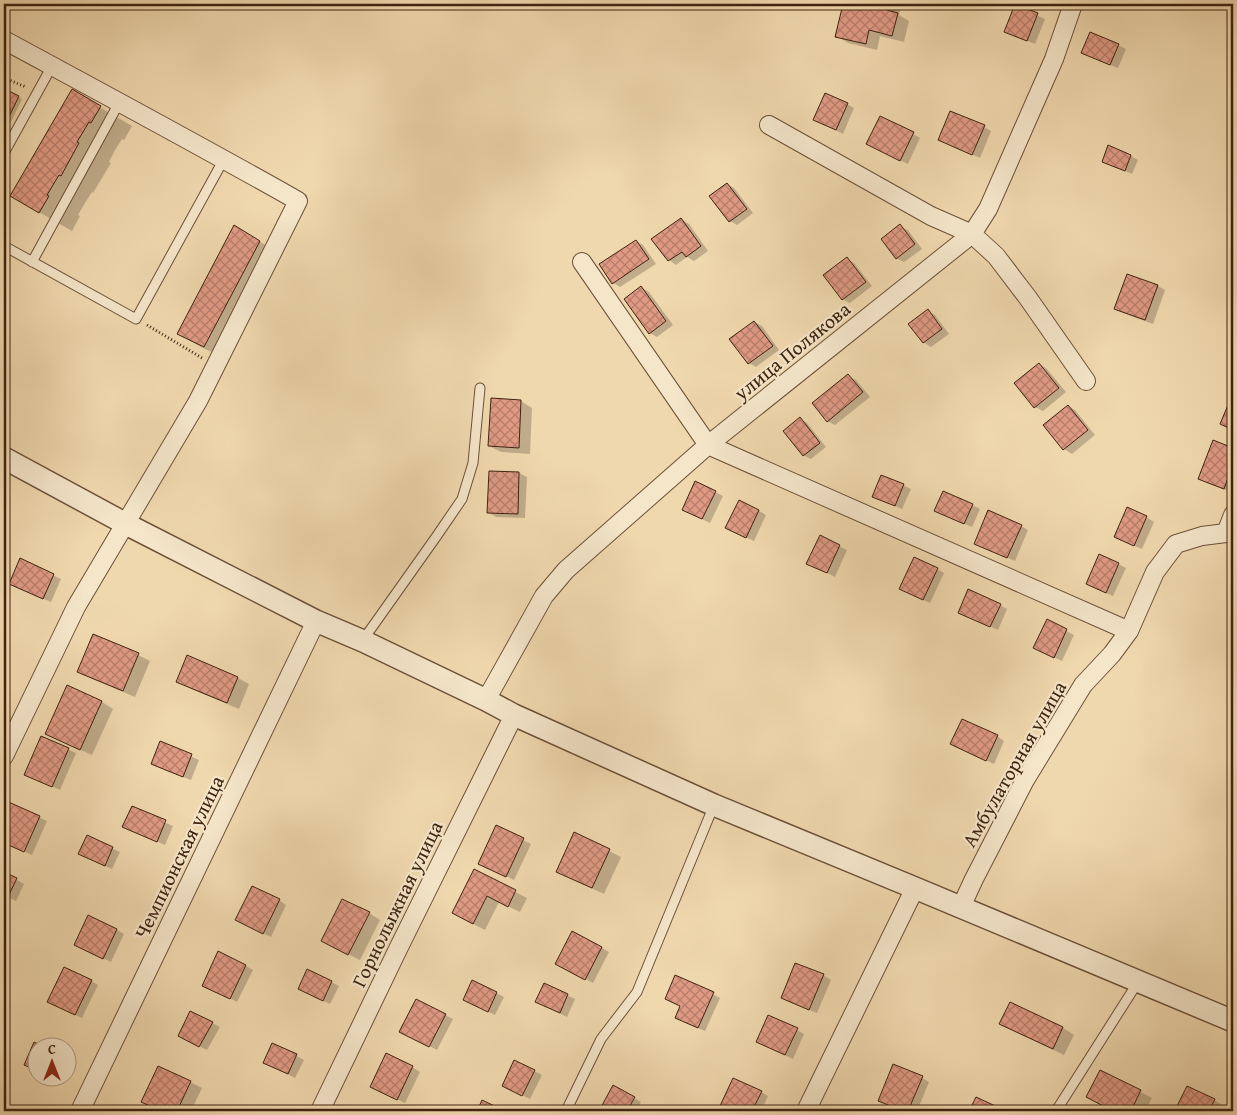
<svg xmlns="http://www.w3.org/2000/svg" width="1237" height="1115" viewBox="0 0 1237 1115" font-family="'Gentium Book Plus',serif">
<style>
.shadow{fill:#0003}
.building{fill:url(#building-cross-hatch);stroke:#3f2310}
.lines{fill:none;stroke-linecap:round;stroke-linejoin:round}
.service-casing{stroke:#6b5038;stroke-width:11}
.minor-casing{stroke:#6b5038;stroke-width:20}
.tertiary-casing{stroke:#6b5038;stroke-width:24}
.path{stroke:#3f2310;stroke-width:3;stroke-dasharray:1 2.5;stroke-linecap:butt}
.service{stroke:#f5e6ca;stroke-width:9}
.minor{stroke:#f5e6ca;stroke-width:18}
.tertiary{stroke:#f5e6ca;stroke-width:21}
.labels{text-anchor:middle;stroke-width:4.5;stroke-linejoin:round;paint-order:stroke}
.street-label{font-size:20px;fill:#3f2310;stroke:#f5e6ca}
</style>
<defs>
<pattern id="building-cross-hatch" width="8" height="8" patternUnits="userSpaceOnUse" patternTransform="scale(1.25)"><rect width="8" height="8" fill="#e09a84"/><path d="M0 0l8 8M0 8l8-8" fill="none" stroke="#b77d6b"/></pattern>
</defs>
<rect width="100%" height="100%" fill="#f0d8ae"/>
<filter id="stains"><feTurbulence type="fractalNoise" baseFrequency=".004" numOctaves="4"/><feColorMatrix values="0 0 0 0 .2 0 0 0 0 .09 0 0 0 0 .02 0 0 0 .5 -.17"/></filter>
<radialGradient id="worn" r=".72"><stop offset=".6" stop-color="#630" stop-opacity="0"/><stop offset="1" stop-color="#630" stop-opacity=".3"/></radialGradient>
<path class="shadow" d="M 845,4 L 902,4 L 899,15 L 909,21 L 904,42 L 880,36 L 877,50 L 848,43 L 837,36 Z
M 932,4 L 942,4 L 941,7 Z
M 1016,6 L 1045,19 L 1035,44 L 1013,35 Z
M 1118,45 L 1126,49 L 1118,68 L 1090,57 Z
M 8,91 L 22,99 L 10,124 L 4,121 L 4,99 Z
M 72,91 L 132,126 L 124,140 L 122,139 L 115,150 L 109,162 L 111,163 L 93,193 L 92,192 L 85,203 L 78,215 L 80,216 L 72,231 L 11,196 Z
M 847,104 L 854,108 L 843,134 L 815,120 Z
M 984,127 L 991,131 L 980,158 L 947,143 Z
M 913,134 L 920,138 L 908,164 L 875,148 Z
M 1131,156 L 1138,160 L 1132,174 L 1111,165 L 1103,161 Z
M 727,184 L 734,188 L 753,213 L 737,225 L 730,221 Z
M 681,219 L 689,224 L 708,251 L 694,261 L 687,257 L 676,265 L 669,260 Z
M 900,226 L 908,230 L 922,249 L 904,262 L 896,258 Z
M 257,240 L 282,255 L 227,359 L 201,347 L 178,334 Z
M 636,241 L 643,245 L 656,264 L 620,287 L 613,283 Z
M 847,259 L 854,263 L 872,286 L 850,303 L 842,299 Z
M 1128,275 L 1158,286 L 1165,290 L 1153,324 L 1123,313 L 1115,309 Z
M 641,287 L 649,292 L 673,325 L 657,337 L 650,333 Z
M 928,311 L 935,315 L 949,334 L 931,347 L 923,342 Z
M 754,322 L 762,326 L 779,350 L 756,367 L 749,363 Z
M 1039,364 L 1046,368 L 1066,392 L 1043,411 L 1035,407 Z
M 848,376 L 856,380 L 870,397 L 835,425 L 827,421 Z
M 521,401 L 532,408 L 530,454 L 501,452 L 489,446 Z
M 1068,406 L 1075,410 L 1095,435 L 1072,454 L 1064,449 L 1045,425 Z
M 800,419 L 807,423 L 826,447 L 811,459 L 803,455 Z
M 1214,441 L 1233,449 L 1233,487 L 1231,492 L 1207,483 L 1200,478 Z
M 490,472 L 519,473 L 527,477 L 525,518 L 496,517 L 489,513 Z
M 903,485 L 911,489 L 902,509 L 881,500 Z
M 715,492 L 723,496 L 710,523 L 691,514 Z
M 972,505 L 980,509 L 972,527 L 943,515 Z
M 759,511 L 766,515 L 754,541 L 734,532 Z
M 1146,517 L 1154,522 L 1142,549 L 1123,541 Z
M 1021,526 L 1028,530 L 1015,561 L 983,547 Z
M 820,537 L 847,550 L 835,577 L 815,567 Z
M 21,560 L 61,579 L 51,602 L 18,588 Z
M 1118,564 L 1126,568 L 1113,596 L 1095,588 Z
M 937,569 L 944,573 L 930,603 L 908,593 Z
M 1000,605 L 1007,609 L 998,630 L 967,616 Z
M 1047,621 L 1074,635 L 1062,661 L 1042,652 Z
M 4,653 L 7,655 L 4,662 Z
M 138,655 L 150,661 L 135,697 L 90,678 L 79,672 Z
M 238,678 L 249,684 L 239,709 L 189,688 L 178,682 Z
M 68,687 L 102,702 L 113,709 L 92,755 L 58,740 Z
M 997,736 L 1004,741 L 994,764 L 959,748 Z
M 42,738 L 76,753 L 60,790 L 33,778 Z
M 161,742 L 199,760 L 191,780 L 160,768 Z
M 5,802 L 47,821 L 32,855 L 4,842 L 4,834 L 9,822 L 4,820 L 4,805 Z
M 132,808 L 173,826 L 165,845 L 124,827 Z
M 497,827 L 531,844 L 514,880 L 487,867 Z
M 575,834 L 621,857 L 604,894 L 569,878 Z
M 87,837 L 120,852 L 112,869 L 87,858 Z
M 475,871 L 527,898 L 520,912 L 499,902 L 485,930 L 465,920 Z
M 4,873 L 24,884 L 16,901 L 4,895 Z
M 279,900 L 286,905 L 271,937 L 244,924 Z
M 369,913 L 380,920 L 360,960 L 334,947 Z
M 117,930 L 124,934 L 111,962 L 83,949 Z
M 602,948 L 609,952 L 593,983 L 564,968 Z
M 246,966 L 253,970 L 237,1002 L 211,989 Z
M 823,975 L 831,980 L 817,1013 L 789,1002 L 782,998 Z
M 91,981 L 98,985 L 82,1018 L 56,1006 Z
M 331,982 L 339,986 L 330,1004 L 306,993 Z
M 544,984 L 575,999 L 567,1017 L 536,1002 Z
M 496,993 L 504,997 L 495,1015 L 472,1004 Z
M 713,994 L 720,998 L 705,1031 L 684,1022 Z
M 416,1000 L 453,1019 L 437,1050 L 408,1035 Z
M 1010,1004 L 1063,1028 L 1074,1035 L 1064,1055 L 1012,1030 L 1001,1024 Z
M 212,1023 L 220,1027 L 207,1050 L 187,1040 Z
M 797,1030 L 804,1034 L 793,1059 L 765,1046 Z
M 273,1044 L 304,1060 L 295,1078 L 272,1066 Z
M 412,1067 L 420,1072 L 405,1103 L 379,1091 Z
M 534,1071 L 542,1075 L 530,1099 L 511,1090 Z
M 1100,1071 L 1152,1098 L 1145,1111 L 1114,1111 L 1099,1103 Z
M 922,1078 L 929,1082 L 917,1111 L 903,1111 L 887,1104 Z
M 190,1082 L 202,1088 L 191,1111 L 161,1111 L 143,1101 Z
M 613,1087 L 641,1102 L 636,1111 L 600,1111 Z
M 761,1092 L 768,1096 L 761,1111 L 732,1111 L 722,1106 Z
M 1214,1100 L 1221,1104 L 1218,1111 L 1184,1111 L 1178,1108 Z"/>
<path class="building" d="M 843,4 L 889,4 L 887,10 L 898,13 L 892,36 L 869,30 L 866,44 L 835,37 Z
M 1015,4 L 1038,13 L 1027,41 L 1004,32 Z
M 1090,32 L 1119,44 L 1110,65 L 1081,53 Z
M 72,89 L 101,106 L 91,123 L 89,122 L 77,142 L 79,143 L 61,176 L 59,175 L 47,195 L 49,196 L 39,213 L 10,196 Z
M 7,90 L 19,96 L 6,123 L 4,122 L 4,96 Z
M 825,93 L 848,103 L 836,130 L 813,120 Z
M 950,111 L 985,125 L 972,155 L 938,140 Z
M 880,116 L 914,132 L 900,161 L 866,144 Z
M 1108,145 L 1131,155 L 1125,171 L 1102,162 Z
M 727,183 L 747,209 L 729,222 L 709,196 Z
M 681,218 L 701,246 L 686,257 L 682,252 L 668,261 L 651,239 Z
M 900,224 L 915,244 L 896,259 L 881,239 Z
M 234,225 L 260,241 L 204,347 L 177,334 Z
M 636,240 L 649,259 L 612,284 L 599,264 Z
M 847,257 L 866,282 L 842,300 L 823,275 Z
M 1127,274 L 1158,285 L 1145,320 L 1114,309 Z
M 641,286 L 666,321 L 649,334 L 624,299 Z
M 928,309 L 942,329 L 923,343 L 908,324 Z
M 754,321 L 773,346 L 748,364 L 729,339 Z
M 1039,363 L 1059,388 L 1034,408 L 1014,383 Z
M 848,374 L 863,392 L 827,422 L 812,403 Z
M 1233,393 L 1233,430 L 1220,424 Z
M 491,398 L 521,400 L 519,448 L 488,446 Z
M 1068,405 L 1088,430 L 1063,450 L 1043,425 Z
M 800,417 L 820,443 L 803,456 L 783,431 Z
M 1213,440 L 1233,448 L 1233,464 L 1224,489 L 1198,479 Z
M 489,471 L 519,472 L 518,514 L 487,513 Z
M 881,475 L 904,484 L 895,506 L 872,497 Z
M 695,481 L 716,491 L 702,519 L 682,510 Z
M 943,491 L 973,504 L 964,524 L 934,511 Z
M 739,500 L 759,510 L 746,538 L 725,528 Z
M 1127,507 L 1147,516 L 1134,546 L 1114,537 Z
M 988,510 L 1022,525 L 1007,558 L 974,544 Z
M 820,535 L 840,545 L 827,573 L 806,564 Z
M 1099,554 L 1119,563 L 1106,593 L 1086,584 Z
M 914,557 L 938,568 L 923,600 L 899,589 Z
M 20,558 L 54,574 L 43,599 L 9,584 Z
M 968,589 L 1001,604 L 990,627 L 958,613 Z
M 1047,619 L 1067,629 L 1054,658 L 1033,648 Z
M 93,634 L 139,653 L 123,691 L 77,672 Z
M 187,655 L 238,677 L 227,703 L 176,682 Z
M 67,685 L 102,701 L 80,750 L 45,734 Z
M 962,719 L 998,735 L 986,761 L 950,744 Z
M 41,736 L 69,748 L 52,787 L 24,775 Z
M 160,741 L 192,754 L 183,777 L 151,764 Z
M 4,800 L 40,816 L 24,852 L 4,843 L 4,830 L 7,822 L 4,821 Z
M 132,806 L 166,820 L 157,842 L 122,827 Z
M 496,825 L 524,838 L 506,877 L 478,864 Z
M 574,832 L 610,849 L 592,888 L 556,872 Z
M 87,835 L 113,847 L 105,866 L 78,854 Z
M 474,869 L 516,890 L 508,907 L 487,896 L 473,924 L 452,913 Z
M 4,872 L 17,878 L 8,897 L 4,895 Z
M 252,886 L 280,899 L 263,934 L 235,920 Z
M 342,899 L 370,912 L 348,955 L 321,941 Z
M 88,915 L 117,929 L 103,959 L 74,945 Z
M 572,931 L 602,947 L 585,980 L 555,964 Z
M 218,951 L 246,965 L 230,999 L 202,986 Z
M 795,963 L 824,974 L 809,1010 L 781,998 Z
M 64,967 L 92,980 L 75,1015 L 47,1002 Z
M 307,969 L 332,981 L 323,1001 L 298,989 Z
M 675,975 L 714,992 L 698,1028 L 675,1018 L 680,1006 L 665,999 Z
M 472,980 L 497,992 L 488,1012 L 463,1000 Z
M 544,983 L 568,994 L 560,1013 L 535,1002 Z
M 416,999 L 446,1014 L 429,1047 L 399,1032 Z
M 1010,1002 L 1063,1027 L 1053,1049 L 999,1024 Z
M 190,1011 L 213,1022 L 199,1047 L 178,1036 Z
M 768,1015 L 798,1028 L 785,1055 L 756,1042 Z
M 34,1042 L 46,1048 L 38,1048 L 38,1071 L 24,1065 Z
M 272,1043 L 297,1054 L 288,1074 L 263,1063 Z
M 386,1053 L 413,1066 L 397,1100 L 370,1087 Z
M 514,1060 L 535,1070 L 522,1096 L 502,1086 Z
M 893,1064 L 923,1076 L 908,1111 L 903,1111 L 878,1101 Z
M 158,1066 L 191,1081 L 177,1111 L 161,1111 L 141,1102 Z
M 1100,1070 L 1141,1090 L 1131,1111 L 1113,1111 L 1086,1097 Z
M 733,1078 L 762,1091 L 752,1111 L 731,1111 L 720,1106 Z
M 613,1085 L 635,1097 L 627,1111 L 599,1111 Z
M 1187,1086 L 1215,1099 L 1209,1111 L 1183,1111 L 1176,1108 Z
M 976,1097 L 1004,1110 L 1004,1111 L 969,1111 Z
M 482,1100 L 505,1111 L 477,1111 Z"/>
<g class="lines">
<g class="service-casing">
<path id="service" d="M 4,153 L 52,66
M 4,246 L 136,319 L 224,159
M 32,262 L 119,103
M 363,640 L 436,537 L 462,499 L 473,463 L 480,388
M 566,1111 L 601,1039 L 637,992 L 714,805
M 1056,1111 L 1138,982"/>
</g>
<g class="minor-casing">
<path id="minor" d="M 4,40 C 102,93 201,146 298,201 L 198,401 L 76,607 L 4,756
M 769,125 L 931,216 L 972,234 L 996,256 L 1028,298 L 1086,381
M 582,262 L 708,445 L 1129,631
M 1226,533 L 1233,515
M 486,700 L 544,596 L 566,570 L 708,445 L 972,234 L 988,209 L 1054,59 L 1073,4
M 961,907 L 974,879 L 1025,780 L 1083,685 L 1112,654 L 1129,631 L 1155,572 L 1176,544 L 1202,536 L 1226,533 L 1233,533
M 80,1111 L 316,621
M 320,1111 L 399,947 L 514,715
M 806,1111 L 915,888"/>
</g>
<g class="tertiary-casing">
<path id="tertiary" d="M 4,458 L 126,524 L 316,621 L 363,641 L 486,700 L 514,715 L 714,805 L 915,888 L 1233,1021"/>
</g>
<path class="path" d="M 4,78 L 26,87
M 147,325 L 202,358"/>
<use href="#service" class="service"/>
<use href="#minor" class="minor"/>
<use href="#tertiary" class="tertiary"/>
</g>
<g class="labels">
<g class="street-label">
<text transform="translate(792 351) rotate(-39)" y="7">улица Полякова</text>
<text transform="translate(1014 764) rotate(-60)" y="7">Амбулаторная улица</text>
<text transform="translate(179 857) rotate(-64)" y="7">Чемпионская улица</text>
<text transform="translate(397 904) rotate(-64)" y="7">Горнолыжная улица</text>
</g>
</g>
<rect width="1237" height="1115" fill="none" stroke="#f0d8ae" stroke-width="20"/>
<rect x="5" y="5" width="1227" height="1105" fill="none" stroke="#3f2310" stroke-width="2.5"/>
<rect x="10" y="10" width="1217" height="1095" fill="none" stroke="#3f2310"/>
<g transform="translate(52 1062)"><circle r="24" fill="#f5e6ca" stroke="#ac9880"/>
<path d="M0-4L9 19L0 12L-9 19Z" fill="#8f2418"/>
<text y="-8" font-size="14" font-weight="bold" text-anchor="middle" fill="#3f2310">С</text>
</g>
<rect width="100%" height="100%" filter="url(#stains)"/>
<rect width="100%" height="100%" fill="url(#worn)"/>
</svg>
